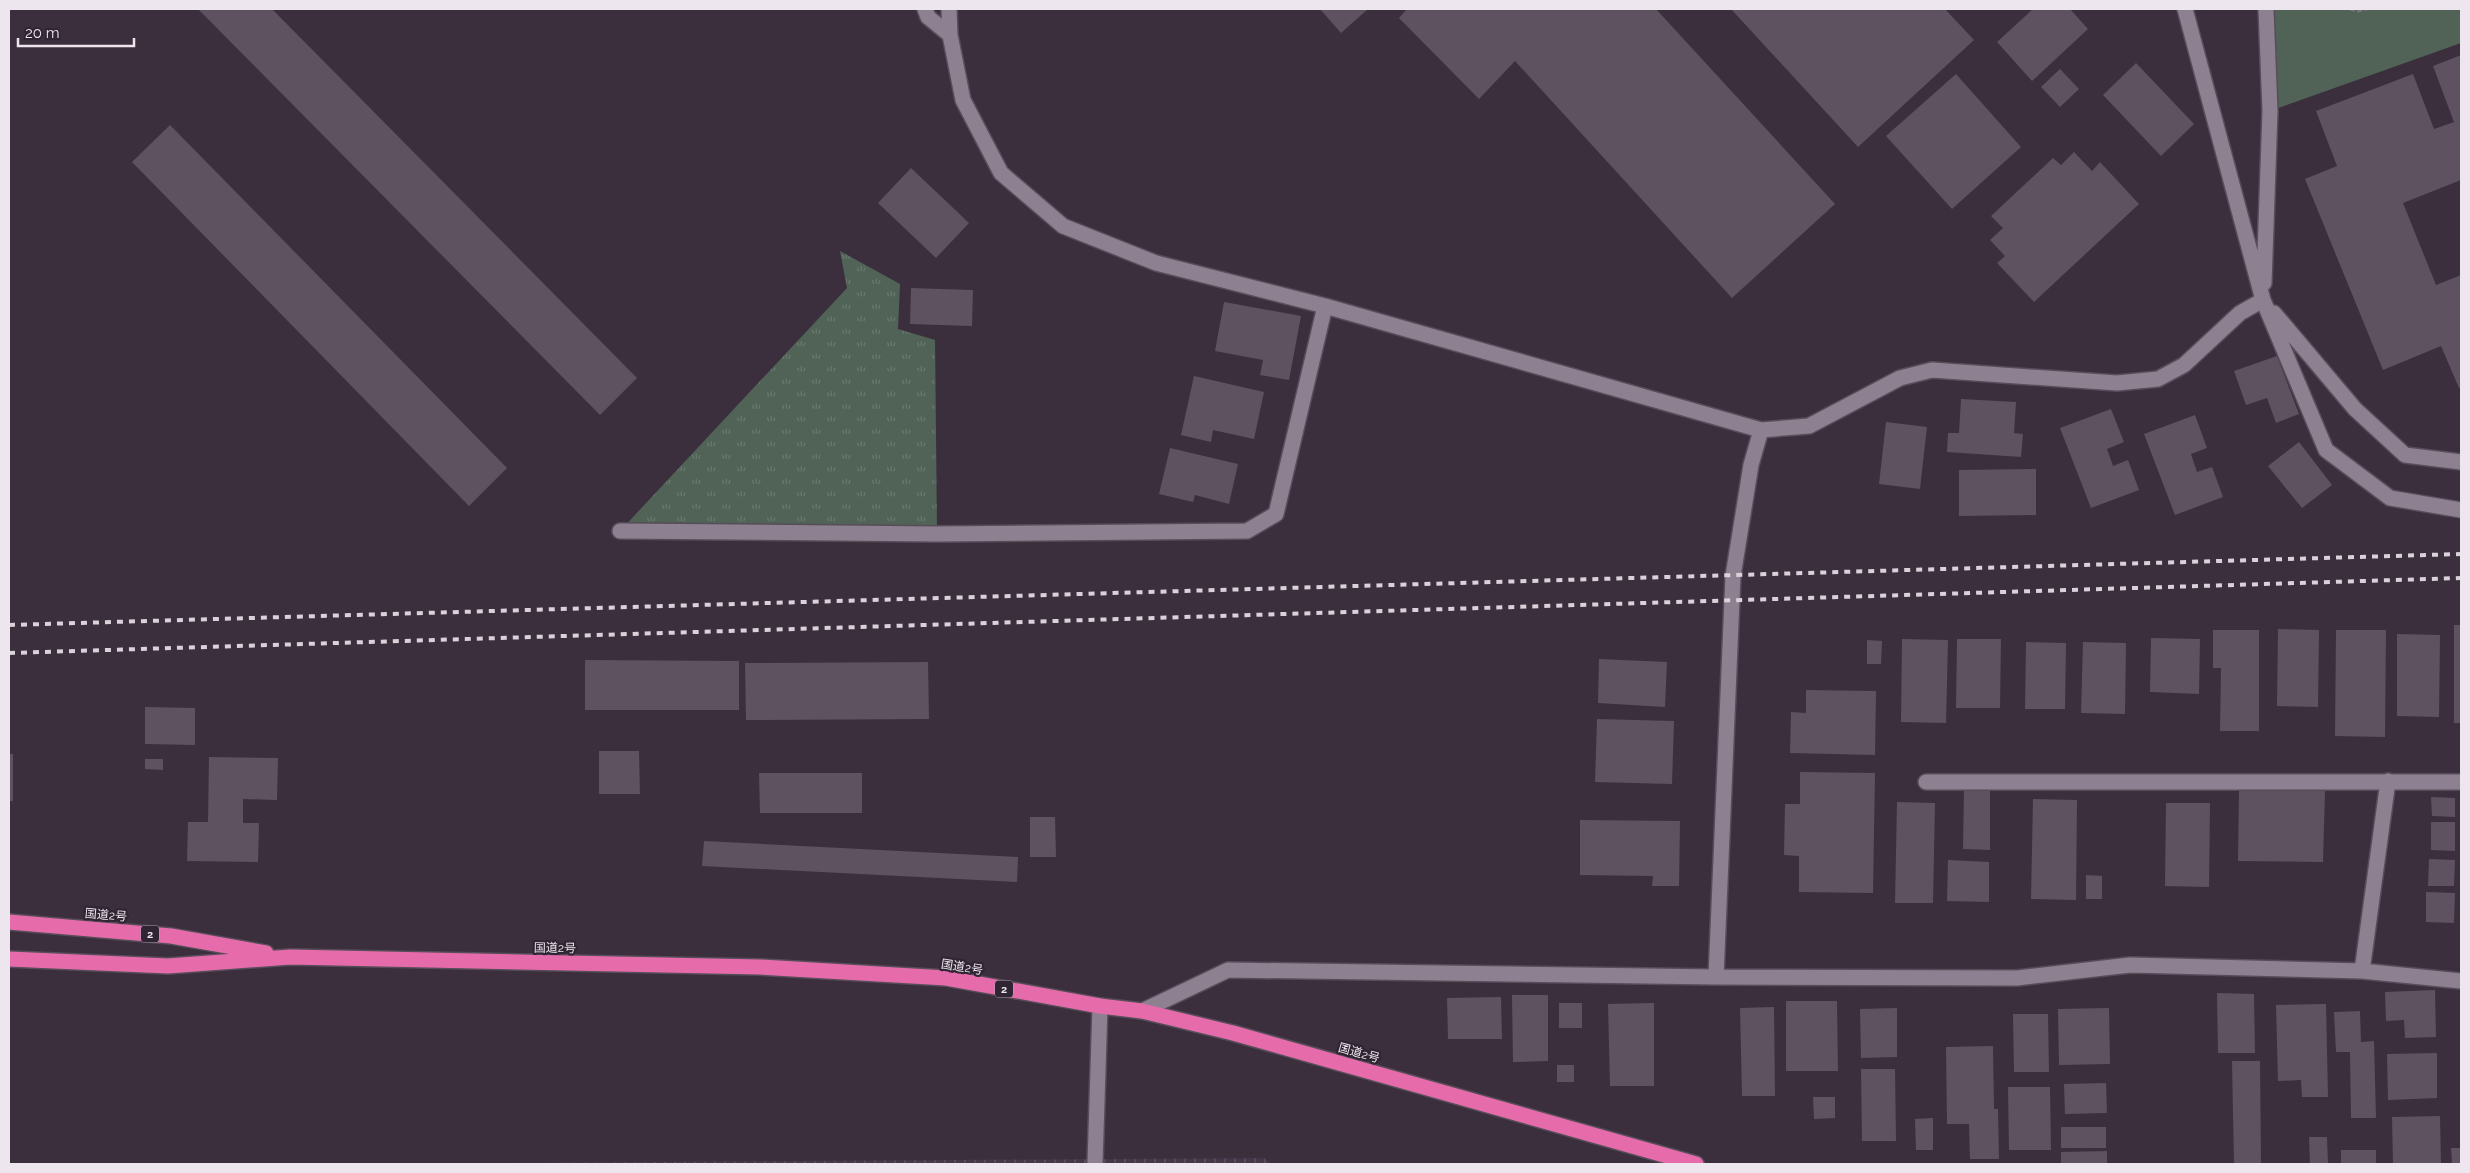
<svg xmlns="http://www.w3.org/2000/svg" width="2470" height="1173" viewBox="0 0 2470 1173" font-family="Raleway,'Noto Sans JP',sans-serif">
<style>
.industrial{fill:url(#industrial-grid)}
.grass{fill:url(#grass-tufts)}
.garden{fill:#506356}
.building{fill:#5e5261}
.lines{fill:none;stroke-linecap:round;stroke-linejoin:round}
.minor-casing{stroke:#574d59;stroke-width:18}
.highway-casing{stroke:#574d59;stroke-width:18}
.path{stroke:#7b717d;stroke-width:3;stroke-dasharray:5 2.5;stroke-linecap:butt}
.minor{stroke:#8d8091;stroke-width:15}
.highway{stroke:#e66bab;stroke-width:15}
.rail{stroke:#dad2db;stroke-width:4;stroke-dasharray:6 6;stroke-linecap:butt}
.labels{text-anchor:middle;stroke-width:4.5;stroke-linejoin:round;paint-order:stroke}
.shield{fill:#302533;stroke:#b5acb7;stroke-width:1}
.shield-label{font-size:11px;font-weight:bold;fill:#eee6ef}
.street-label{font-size:12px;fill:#eee6ef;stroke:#302533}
</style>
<defs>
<pattern id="industrial-grid" width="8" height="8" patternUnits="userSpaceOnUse" patternTransform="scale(1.25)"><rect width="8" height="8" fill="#46364a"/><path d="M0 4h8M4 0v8" fill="none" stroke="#615364"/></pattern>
<pattern id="grass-tufts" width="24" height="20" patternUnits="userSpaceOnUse" patternTransform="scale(1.25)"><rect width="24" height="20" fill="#506356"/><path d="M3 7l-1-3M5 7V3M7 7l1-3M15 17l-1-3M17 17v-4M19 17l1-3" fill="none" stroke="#6a796f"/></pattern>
</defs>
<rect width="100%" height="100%" fill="#3b2f3d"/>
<path class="industrial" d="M 1264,1158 L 1271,1164 L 354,1164 Z"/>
<path class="grass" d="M 840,251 L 900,284 L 898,329 L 935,340 L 937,534 L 620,531 L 847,288 Z"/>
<path class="garden" d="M 2266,9 L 2461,9 L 2461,43 L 2270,111 Z"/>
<path class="building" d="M 198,9 L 272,9 L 637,378 L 600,415 Z
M 1320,9 L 1368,9 L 1341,33 Z
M 1407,9 L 1656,9 L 1835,204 L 1732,298 L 1515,61 L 1479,99 L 1399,18 Z
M 1731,9 L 1945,9 L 1974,40 L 1858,147 Z
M 2033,9 L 2070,9 L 2088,29 L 2032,81 L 1997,42 Z
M 2461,55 L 2461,180 L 2403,203 L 2436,285 L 2461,275 L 2461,387 L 2459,388 L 2441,346 L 2383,370 L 2305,179 L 2337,166 L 2316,111 L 2413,74 L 2434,129 L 2454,122 L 2433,66 Z
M 2136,63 L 2194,124 L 2161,156 L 2103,95 Z
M 2060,69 L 2079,89 L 2060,107 L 2041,87 Z
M 1956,74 L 2021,147 L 1952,209 L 1886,136 Z
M 170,125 L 507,468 L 469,506 L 132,162 Z
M 2074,152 L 2092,171 L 2100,162 L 2139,204 L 2034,302 L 1997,263 L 2005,256 L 1990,240 L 2003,228 L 1991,216 L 2053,158 L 2061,165 Z
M 911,168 L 969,223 L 936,258 L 878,203 Z
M 911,288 L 973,290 L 972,326 L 910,324 Z
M 1224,302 L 1301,316 L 1289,380 L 1260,375 L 1263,360 L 1215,351 Z
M 2277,356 L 2299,414 L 2276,423 L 2267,398 L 2246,405 L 2234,371 Z
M 1194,376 L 1264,392 L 1254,439 L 1213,430 L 1211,442 L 1181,435 Z
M 1961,399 L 2016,402 L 2014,433 L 2023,434 L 2021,457 L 1947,452 L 1948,433 L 1959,433 Z
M 2111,409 L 2124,442 L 2107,449 L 2113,466 L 2128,460 L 2139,490 L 2091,508 L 2060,428 Z
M 2195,415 L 2207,448 L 2191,454 L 2197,472 L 2212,467 L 2223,497 L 2175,515 L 2144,434 Z
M 1886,422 L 1927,427 L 1920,489 L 1879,484 Z
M 2299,442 L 2332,485 L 2302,508 L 2268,466 Z
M 1170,448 L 1238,464 L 1229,504 L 1195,495 L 1193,502 L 1159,494 Z
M 2036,469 L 2036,515 L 1959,516 L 1959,470 Z
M 2454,625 L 2461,625 L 2461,723 L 2454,723 Z
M 2278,629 L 2319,630 L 2318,707 L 2277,706 Z
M 2213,630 L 2259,630 L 2259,731 L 2220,731 L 2221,668 L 2213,668 Z
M 2336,630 L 2386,630 L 2385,737 L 2335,736 Z
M 2397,634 L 2440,635 L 2439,717 L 2397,716 Z
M 2151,638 L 2200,639 L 2199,694 L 2150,692 Z
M 1902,639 L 1948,640 L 1946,723 L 1901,722 Z
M 1957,639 L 2001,639 L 2000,708 L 1956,708 Z
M 1867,640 L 1882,641 L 1881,664 L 1867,664 Z
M 2026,642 L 2066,643 L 2065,709 L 2025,709 Z
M 2083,642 L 2126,643 L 2125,714 L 2081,713 Z
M 1599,659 L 1667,662 L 1665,707 L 1598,703 Z
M 585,660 L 739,661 L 739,710 L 585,710 Z
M 928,662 L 929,719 L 746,720 L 745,663 Z
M 1806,690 L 1876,691 L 1875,755 L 1790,753 L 1791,712 L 1806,713 Z
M 145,707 L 195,708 L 195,745 L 145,744 Z
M 1597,719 L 1674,721 L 1672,784 L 1595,782 Z
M 599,751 L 639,751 L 640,794 L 599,794 Z
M 9,754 L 13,754 L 13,801 L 9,801 Z
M 209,757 L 278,758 L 277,800 L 243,799 L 243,823 L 259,823 L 258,862 L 187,861 L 188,822 L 208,822 Z
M 145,759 L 163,759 L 163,770 L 145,769 Z
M 1800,772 L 1875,773 L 1873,893 L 1799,892 L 1799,856 L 1784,855 L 1785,804 L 1800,804 Z
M 759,773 L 862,773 L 862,813 L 760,813 Z
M 1964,788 L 1990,788 L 1990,850 L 1963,849 Z
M 2239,790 L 2325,791 L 2323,862 L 2238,861 Z
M 2431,797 L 2455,798 L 2455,817 L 2432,816 Z
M 2033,799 L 2077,800 L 2076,900 L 2031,899 Z
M 1897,802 L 1935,803 L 1933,903 L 1895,903 Z
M 2166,803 L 2210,803 L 2209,887 L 2165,886 Z
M 1030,817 L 1055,817 L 1056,857 L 1030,857 Z
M 1580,820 L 1680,821 L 1679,886 L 1652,886 L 1653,876 L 1580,875 Z
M 2431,822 L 2455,822 L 2455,851 L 2431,850 Z
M 704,841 L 1018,857 L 1017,882 L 702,866 Z
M 2429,859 L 2455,860 L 2454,886 L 2428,886 Z
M 1948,860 L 1989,862 L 1989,902 L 1947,901 Z
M 2086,875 L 2102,876 L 2102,899 L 2086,899 Z
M 2426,892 L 2455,893 L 2454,923 L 2426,922 Z
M 2435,990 L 2436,1037 L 2405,1038 L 2404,1020 L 2386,1021 L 2385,992 Z
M 2217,993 L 2254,994 L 2255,1053 L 2218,1053 Z
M 1512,995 L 1548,995 L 1548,1061 L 1513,1062 Z
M 1501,997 L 1502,1039 L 1448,1039 L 1447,998 Z
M 1786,1001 L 1837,1001 L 1838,1071 L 1786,1071 Z
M 1559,1003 L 1582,1003 L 1582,1028 L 1559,1028 Z
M 1654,1003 L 1654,1086 L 1610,1086 L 1608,1004 Z
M 2326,1004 L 2328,1097 L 2302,1097 L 2301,1080 L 2278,1081 L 2276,1005 Z
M 1774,1007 L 1775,1096 L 1742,1096 L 1740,1008 Z
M 1897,1008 L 1897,1057 L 1861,1058 L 1860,1009 Z
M 2109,1008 L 2110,1064 L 2059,1065 L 2058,1009 Z
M 2360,1011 L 2361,1042 L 2374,1041 L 2376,1118 L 2351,1118 L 2350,1052 L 2336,1052 L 2334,1012 Z
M 2013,1014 L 2048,1014 L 2049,1072 L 2014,1072 Z
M 1993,1046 L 1994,1109 L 1998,1109 L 1999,1159 L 1970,1159 L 1969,1124 L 1947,1124 L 1946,1047 Z
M 2437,1053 L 2437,1098 L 2388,1100 L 2387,1054 Z
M 2232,1061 L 2260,1061 L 2261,1164 L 2234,1164 Z
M 1557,1065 L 1574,1065 L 1574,1082 L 1557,1082 Z
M 1861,1069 L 1895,1069 L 1896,1141 L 1862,1141 Z
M 2106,1083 L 2107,1113 L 2065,1114 L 2064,1084 Z
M 2008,1087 L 2050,1087 L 2051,1150 L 2009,1150 Z
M 1813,1097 L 1835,1097 L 1835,1118 L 1814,1119 Z
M 2440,1116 L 2441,1164 L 2393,1164 L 2392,1117 Z
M 1933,1118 L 1933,1150 L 1916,1150 L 1915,1119 Z
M 2061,1127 L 2106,1127 L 2106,1148 L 2061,1148 Z
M 2309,1137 L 2327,1137 L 2328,1164 L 2310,1164 Z
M 2451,1148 L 2461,1148 L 2461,1164 L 2452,1164 Z
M 2341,1150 L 2376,1150 L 2376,1164 L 2341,1164 Z
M 2107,1151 L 2107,1164 L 2061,1164 L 2061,1152 Z"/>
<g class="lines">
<g class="minor-casing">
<path id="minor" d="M 925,9 L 928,17 L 950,35
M 949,9 L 950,35 L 963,100 L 1001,173 L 1063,226 L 1156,263 L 1325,306 L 1761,430 L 1809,426 L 1900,378 L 1932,370 L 2117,383 L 2158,379 L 2184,365 L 2240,313 L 2263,300
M 2185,9 L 2263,300 L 2326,450 L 2390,498 L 2461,510
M 2264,283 L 2270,111 L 2266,9
M 2274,313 L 2355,409 L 2405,455 L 2461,462
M 620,531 L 937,534 L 1247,531 L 1276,514 L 1325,306
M 1926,782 L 2461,782
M 2362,971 L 2388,781
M 1716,977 L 1733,576 L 1751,465 L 1761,430
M 1142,1011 L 1228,970 L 1716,977 L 2017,978 L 2130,965 L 2362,971 L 2461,981
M 1095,1164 L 1100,1006"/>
</g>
<g class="highway-casing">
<path id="highway" d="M 9,922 L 171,936 L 266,953
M 9,959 L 168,966 L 290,957 L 760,967 L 946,978 L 1100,1006 L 1142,1011 L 1233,1033 L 1696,1164"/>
</g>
<path class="path" d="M 2350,9 L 2357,11 L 2367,9"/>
<use href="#minor" class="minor"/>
<use href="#highway" class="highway"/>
<path class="rail" d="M 9,625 L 2461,554
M 9,653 L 2461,578"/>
</g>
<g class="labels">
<g class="shield">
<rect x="141" y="925.5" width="18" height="17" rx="4"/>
<rect x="995" y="980.5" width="18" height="17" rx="4"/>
</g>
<g class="shield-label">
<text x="150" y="938">2</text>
<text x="1004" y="993">2</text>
</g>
<g class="street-label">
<text transform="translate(106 915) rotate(5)" y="4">国道2号</text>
<text transform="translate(555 948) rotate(1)" y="4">国道2号</text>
<text transform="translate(962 967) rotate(9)" y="4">国道2号</text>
<text transform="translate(1359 1053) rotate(16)" y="4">国道2号</text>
</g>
</g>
<rect width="2470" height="1173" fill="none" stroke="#eee6ef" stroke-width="20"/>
<path d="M18 38v8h116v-8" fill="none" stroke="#eee6ef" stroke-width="2.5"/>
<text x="25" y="38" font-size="15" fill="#eee6ef" stroke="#302533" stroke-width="4" paint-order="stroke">20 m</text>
</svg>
